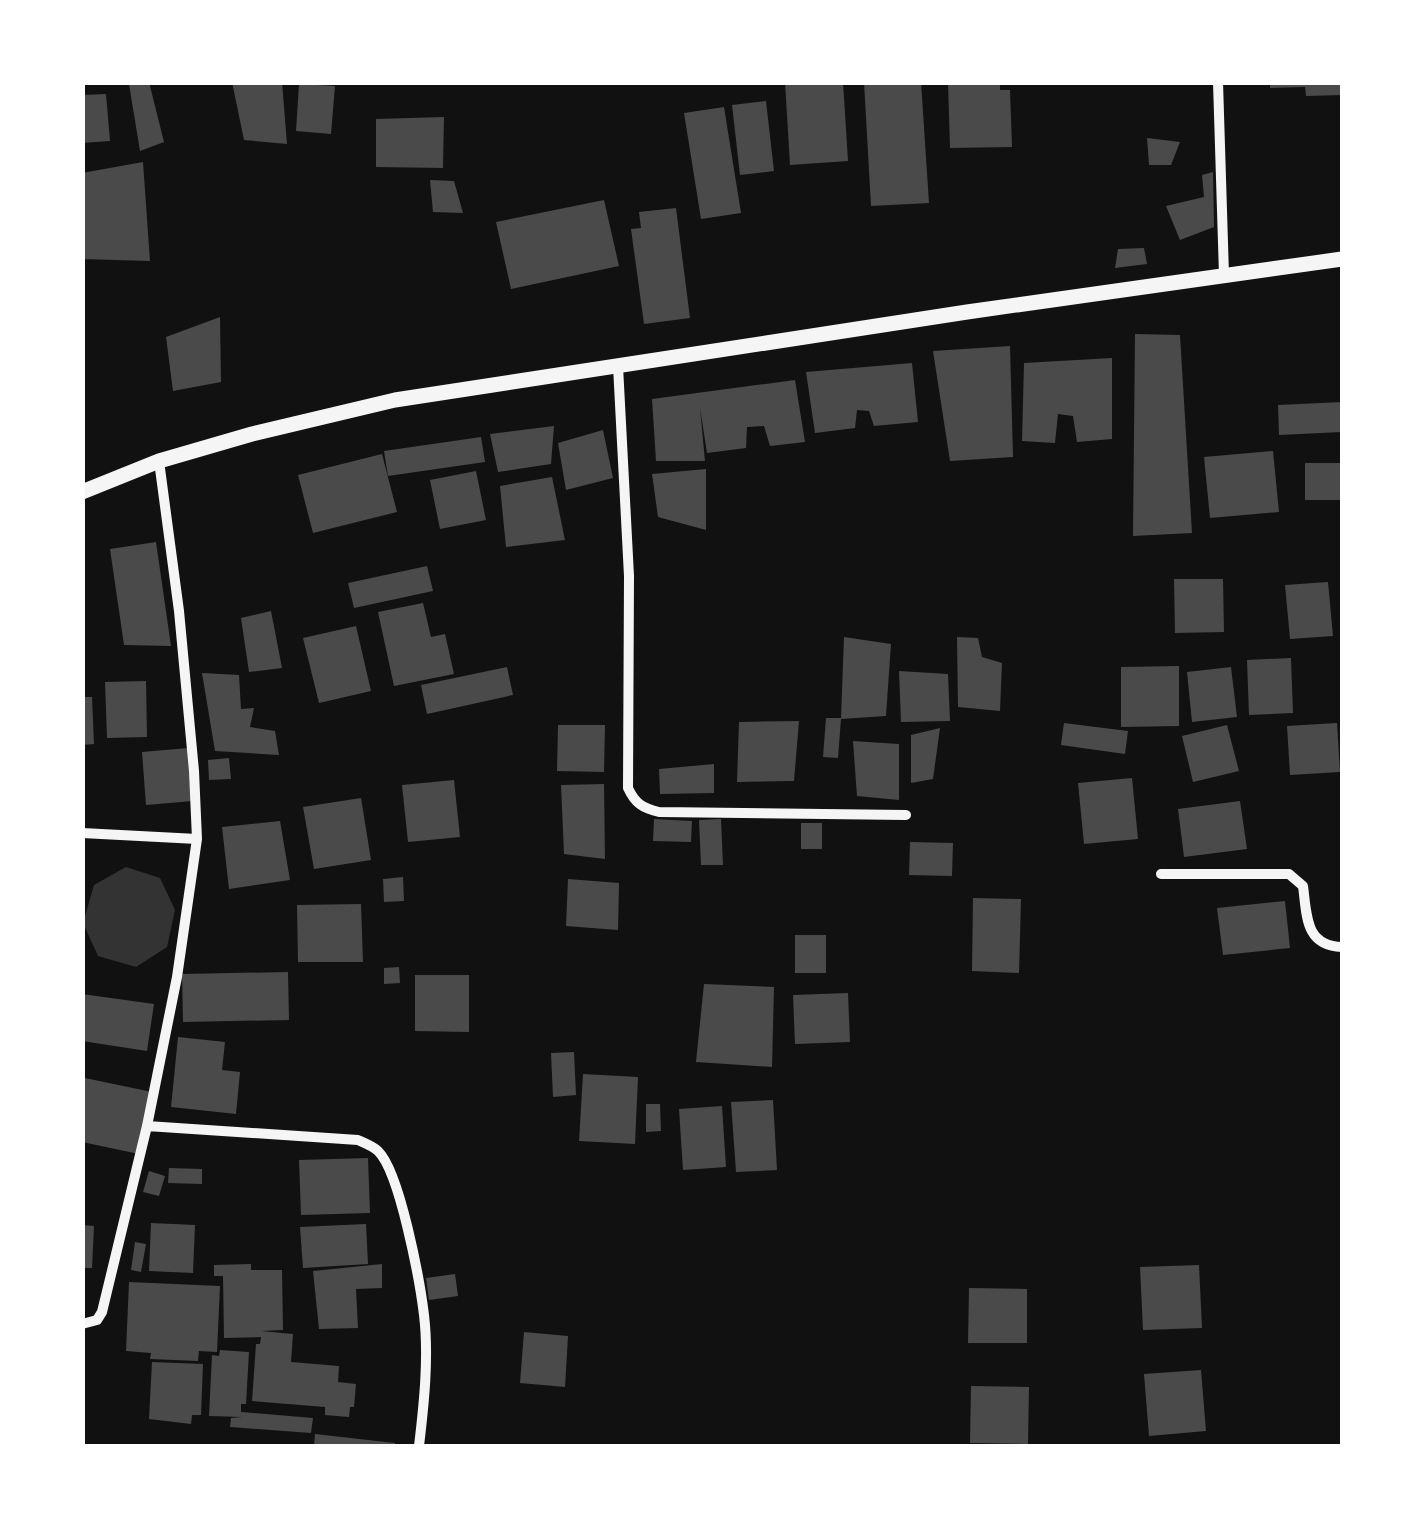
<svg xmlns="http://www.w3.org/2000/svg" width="1425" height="1529" viewBox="0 0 1425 1529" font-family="'Noto Sans',sans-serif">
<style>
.water{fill:#333}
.building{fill:#4a4a4a}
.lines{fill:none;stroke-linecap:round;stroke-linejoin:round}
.minor{stroke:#f5f5f5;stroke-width:10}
.tertiary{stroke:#f5f5f5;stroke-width:15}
</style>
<rect width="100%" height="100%" fill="#111"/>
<path class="water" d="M 126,867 L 160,878 L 175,910 L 167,947 L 136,967 L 98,956 L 83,923 L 94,885 Z"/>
<path class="building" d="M 135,82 L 149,82 L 164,142 L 140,151 L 129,84 Z
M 232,82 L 282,82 L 287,144 L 244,140 Z
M 785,82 L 843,82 L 848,161 L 790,165 Z
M 864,82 L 921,82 L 929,203 L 871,206 Z
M 948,82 L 1000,82 L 1000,90 L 1010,90 L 1012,147 L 950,148 Z
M 1270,82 L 1342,82 L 1342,95 L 1306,96 L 1305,87 L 1270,88 Z
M 299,84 L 335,86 L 331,134 L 296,131 Z
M 106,94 L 110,141 L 82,143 L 82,95 Z
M 766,101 L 774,171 L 740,175 L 732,105 Z
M 724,107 L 741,213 L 701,219 L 684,113 Z
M 444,117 L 443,168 L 376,167 L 376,119 Z
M 1147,138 L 1180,142 L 1171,165 L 1149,165 Z
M 143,162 L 150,261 L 82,259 L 82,173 Z
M 1213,172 L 1214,227 L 1180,240 L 1166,206 L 1204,197 L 1202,175 Z
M 430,180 L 454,181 L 463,213 L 433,212 Z
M 604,200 L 619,266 L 511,289 L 496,222 Z
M 676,208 L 690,318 L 644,324 L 631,229 L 641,228 L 639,212 Z
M 1144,248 L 1147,264 L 1115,268 L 1118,249 Z
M 220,317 L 221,382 L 173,391 L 166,337 Z
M 1135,334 L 1180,335 L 1192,533 L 1133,536 Z
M 1010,346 L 1013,457 L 950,461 L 933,351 Z
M 1112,358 L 1112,439 L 1077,442 L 1073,416 L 1058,414 L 1055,443 L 1022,441 L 1024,363 Z
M 912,363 L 918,422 L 874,426 L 869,411 L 857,410 L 855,428 L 815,433 L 806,372 Z
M 795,380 L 805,442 L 770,446 L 764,426 L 747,427 L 746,448 L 707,453 L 700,408 L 705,461 L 656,461 L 652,399 Z
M 1342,402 L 1342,432 L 1279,435 L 1278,405 Z
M 554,426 L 551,464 L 498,472 L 490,434 Z
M 603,430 L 613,478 L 566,490 L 558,443 Z
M 481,437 L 485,462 L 388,476 L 384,451 Z
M 1273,451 L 1279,512 L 1210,518 L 1204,457 Z
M 382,454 L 397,512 L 313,533 L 298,475 Z
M 1305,463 L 1342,463 L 1342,500 L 1305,500 Z
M 706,469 L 706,530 L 658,517 L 652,474 Z
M 476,471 L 486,520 L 440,529 L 430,480 Z
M 552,477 L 565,540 L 506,547 L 500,486 Z
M 156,542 L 171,646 L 124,645 L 110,549 Z
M 427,566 L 433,591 L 354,608 L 348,583 Z
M 1174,579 L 1223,579 L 1224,632 L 1175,633 Z
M 1328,582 L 1333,636 L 1290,639 L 1285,585 Z
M 423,603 L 431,637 L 445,634 L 454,674 L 394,686 L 378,612 Z
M 271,611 L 282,668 L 249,672 L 241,618 Z
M 356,626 L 371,691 L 319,703 L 303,638 Z
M 844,637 L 891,644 L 886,716 L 841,719 L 838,758 L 823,757 L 826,718 L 841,718 Z
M 957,637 L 978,638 L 982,657 L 1002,663 L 1000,711 L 958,707 Z
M 1291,658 L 1293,713 L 1249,715 L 1247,660 Z
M 1179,666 L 1179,726 L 1121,727 L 1121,667 Z
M 507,667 L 513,695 L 427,714 L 421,685 Z
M 1231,667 L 1237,717 L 1192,722 L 1187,672 Z
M 899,671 L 948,674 L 950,721 L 901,722 Z
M 202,673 L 239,675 L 241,709 L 254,708 L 250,727 L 275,731 L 279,755 L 215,751 Z
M 146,681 L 147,737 L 107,738 L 105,682 Z
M 82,697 L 92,697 L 94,744 L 82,745 Z
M 799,721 L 794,781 L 737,782 L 739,722 Z
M 1064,723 L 1128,731 L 1125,754 L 1061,745 Z
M 1337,723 L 1340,772 L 1290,775 L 1287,726 Z
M 558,725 L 605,725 L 604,772 L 557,771 Z
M 1227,725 L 1239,771 L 1193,782 L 1182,736 Z
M 940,728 L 933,779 L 911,783 L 911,735 Z
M 853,741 L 899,744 L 899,800 L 857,796 Z
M 188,748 L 193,801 L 146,805 L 142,752 Z
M 229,758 L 231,779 L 209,780 L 208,760 Z
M 714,764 L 714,793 L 660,794 L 659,769 Z
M 1132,778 L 1138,839 L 1084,844 L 1078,783 Z
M 454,780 L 460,837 L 408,842 L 402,785 Z
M 604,784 L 605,859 L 564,854 L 561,785 Z
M 361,798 L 371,860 L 314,869 L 303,807 Z
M 1240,801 L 1247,849 L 1184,857 L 1178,809 Z
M 654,819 L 692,821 L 691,842 L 653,841 Z
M 721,819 L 723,865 L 701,865 L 699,820 Z
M 280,821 L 290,880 L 229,889 L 222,827 Z
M 801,823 L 822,823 L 822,849 L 801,849 Z
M 910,842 L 953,843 L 952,876 L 909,875 Z
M 403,877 L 404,901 L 384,902 L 383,879 Z
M 568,879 L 619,883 L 618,930 L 566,926 Z
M 973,898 L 1021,899 L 1019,973 L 972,971 Z
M 1285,901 L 1290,948 L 1223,955 L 1217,908 Z
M 361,904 L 363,962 L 298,962 L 297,905 Z
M 795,935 L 826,935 L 826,973 L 795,973 Z
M 399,967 L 400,983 L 384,984 L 384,968 Z
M 288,972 L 289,1020 L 183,1022 L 182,974 Z
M 415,975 L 469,975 L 469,1032 L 415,1031 Z
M 704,984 L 774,987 L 772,1067 L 696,1062 Z
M 848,993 L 850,1042 L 795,1044 L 793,995 Z
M 82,994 L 154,1004 L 147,1051 L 82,1041 Z
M 178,1037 L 225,1042 L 222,1070 L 240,1072 L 236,1114 L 171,1107 Z
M 574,1052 L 576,1095 L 553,1097 L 551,1053 Z
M 583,1074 L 638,1077 L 635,1144 L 579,1141 Z
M 85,1078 L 152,1092 L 139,1154 L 82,1142 Z
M 773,1100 L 777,1170 L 736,1172 L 731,1102 Z
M 646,1104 L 660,1104 L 661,1131 L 646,1132 Z
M 722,1106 L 726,1167 L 683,1170 L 679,1109 Z
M 368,1158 L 370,1213 L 301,1215 L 299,1160 Z
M 169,1168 L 202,1169 L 202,1184 L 168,1183 Z
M 149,1171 L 165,1176 L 159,1196 L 143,1192 Z
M 151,1223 L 195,1225 L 193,1273 L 149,1271 Z
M 366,1224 L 368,1264 L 303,1268 L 300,1227 Z
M 82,1225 L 94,1226 L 92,1268 L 82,1268 Z
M 135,1242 L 146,1244 L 141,1272 L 131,1270 Z
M 251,1264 L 251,1270 L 282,1270 L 283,1330 L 261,1331 L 293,1334 L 291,1362 L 339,1366 L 338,1382 L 356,1384 L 354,1407 L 350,1407 L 349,1417 L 325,1415 L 325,1407 L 252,1401 L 256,1344 L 260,1344 L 261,1337 L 224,1338 L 223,1276 L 214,1276 L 214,1265 Z
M 382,1264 L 382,1288 L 356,1289 L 358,1328 L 319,1329 L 313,1271 Z
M 1199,1265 L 1202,1328 L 1143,1330 L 1140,1267 Z
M 455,1274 L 458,1296 L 429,1300 L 426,1278 Z
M 129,1282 L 220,1286 L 217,1352 L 199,1351 L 198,1361 L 150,1359 L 151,1353 L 126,1351 Z
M 969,1288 L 1027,1289 L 1027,1343 L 968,1343 Z
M 524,1332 L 568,1336 L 565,1387 L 520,1383 Z
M 220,1350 L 249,1352 L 246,1404 L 241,1404 L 241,1412 L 313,1418 L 311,1433 L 230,1427 L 231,1418 L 242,1417 L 209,1416 L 212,1355 L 219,1356 Z
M 152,1362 L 203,1364 L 201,1415 L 192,1415 L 191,1424 L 149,1419 Z
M 1201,1370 L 1206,1431 L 1149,1436 L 1144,1374 Z
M 971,1386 L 1029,1387 L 1028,1444 L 970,1443 Z
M 315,1434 L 395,1443 L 395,1446 L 314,1446 Z"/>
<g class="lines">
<path class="minor" d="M 1218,82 L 1224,275
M 618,366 L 629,576 L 628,788 C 635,803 642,808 659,812 L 906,815
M 82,833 L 197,839
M 1161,874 L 1289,874 L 1303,886 C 1307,916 1305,946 1342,947
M 147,1126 L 358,1140 C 365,1143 373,1146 378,1151 C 400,1172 420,1282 424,1315 C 429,1357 424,1404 419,1446
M 82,1324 L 97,1320 L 102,1312 L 147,1126 L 177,977 L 197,839 L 194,771 L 179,611 L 159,461"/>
<path class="tertiary" d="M 82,492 L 159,461 L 252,434 L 395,400 L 967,312 L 1342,259"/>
</g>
<rect width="1425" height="1529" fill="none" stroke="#ffffff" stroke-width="170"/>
</svg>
